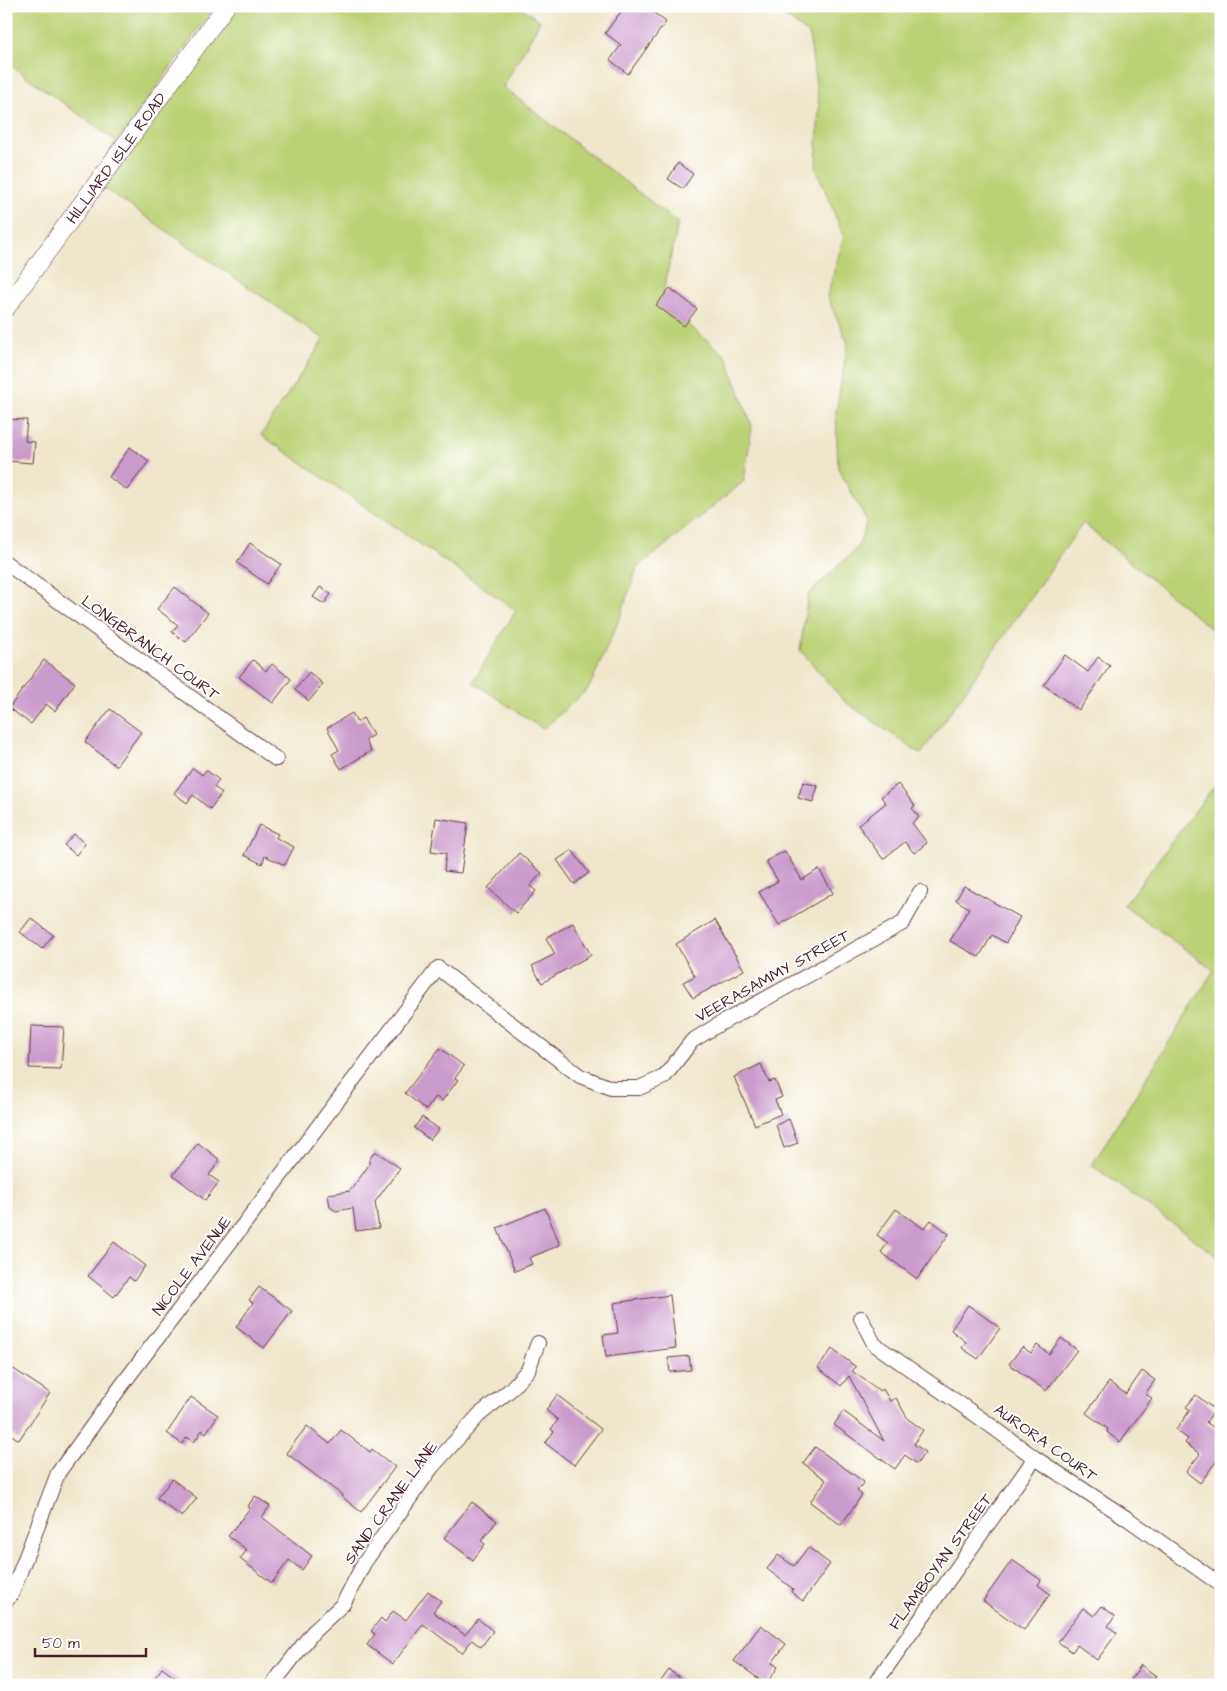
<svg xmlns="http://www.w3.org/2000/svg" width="1227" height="1691" viewBox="0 0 1227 1691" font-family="'Architects Daughter',sans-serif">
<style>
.green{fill:#bbd175;stroke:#827850}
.building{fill:#c99aca}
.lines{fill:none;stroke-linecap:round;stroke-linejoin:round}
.minor-casing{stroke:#633d43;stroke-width:16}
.tertiary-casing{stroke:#633d43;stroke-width:19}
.minor{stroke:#fff;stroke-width:14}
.tertiary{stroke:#fff;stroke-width:18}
.labels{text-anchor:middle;stroke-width:4;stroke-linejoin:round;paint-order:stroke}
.street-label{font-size:16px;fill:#4a1f2b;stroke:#fff}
</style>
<rect width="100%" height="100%" fill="#fff"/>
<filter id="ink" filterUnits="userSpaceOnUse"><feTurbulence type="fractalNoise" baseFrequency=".02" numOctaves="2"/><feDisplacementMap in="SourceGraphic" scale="10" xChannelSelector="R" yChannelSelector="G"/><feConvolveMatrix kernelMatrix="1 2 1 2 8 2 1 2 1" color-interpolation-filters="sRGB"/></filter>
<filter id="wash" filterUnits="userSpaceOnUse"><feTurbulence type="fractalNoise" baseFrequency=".0096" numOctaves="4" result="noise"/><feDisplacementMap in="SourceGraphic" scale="20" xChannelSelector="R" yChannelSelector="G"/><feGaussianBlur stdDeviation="1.12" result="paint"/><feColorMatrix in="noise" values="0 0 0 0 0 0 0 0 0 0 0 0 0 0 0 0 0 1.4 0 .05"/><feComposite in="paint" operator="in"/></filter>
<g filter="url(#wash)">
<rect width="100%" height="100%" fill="#efe6cb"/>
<path class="green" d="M 6,6 L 215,6 L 110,151 L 116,141 L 6,62 Z
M 236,6 L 519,6 L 540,21 L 503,87 L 678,223 L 661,303 L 726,356 L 752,426 L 744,481 L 637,568 L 620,617 L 589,688 L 543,729 L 473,682 L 516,610 L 261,435 L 324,339 L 104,188 Z
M 737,6 L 1221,6 L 1221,637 L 1083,523 L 921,754 L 844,701 L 800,650 L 808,595 L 858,547 L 867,521 L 838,468 L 836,412 L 848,343 L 827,296 L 844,237 L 816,168 L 819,106 L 809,34 L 780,13 Z
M 1221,777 L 1221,1259 L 1092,1165 L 1214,970 L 1124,905 Z"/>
<g id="blocks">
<path class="building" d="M 625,6 L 645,6 L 666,22 L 628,74 L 610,60 L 621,45 L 605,33 Z
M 678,163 L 693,174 L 683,189 L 668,179 Z
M 670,288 L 697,309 L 684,326 L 656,305 Z
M 6,419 L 27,420 L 25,441 L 35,442 L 33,463 L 6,461 Z
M 130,447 L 149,461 L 127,490 L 109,477 Z
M 250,543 L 281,564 L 267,584 L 237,563 Z
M 175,587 L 208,613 L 186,642 L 172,632 L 178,625 L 157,609 Z
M 320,587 L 331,594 L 324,604 L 313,597 Z
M 1065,655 L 1088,672 L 1098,657 L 1110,666 L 1079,710 L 1044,685 Z
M 44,660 L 75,683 L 55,711 L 46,704 L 31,724 L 9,708 Z
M 253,660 L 266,671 L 272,664 L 291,679 L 273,703 L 239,677 Z
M 309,672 L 323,684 L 309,701 L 295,690 Z
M 110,709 L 141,732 L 116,766 L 85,742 Z
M 352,713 L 357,722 L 363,718 L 373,735 L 365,740 L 371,751 L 341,769 L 332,754 L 339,750 L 327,728 Z
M 193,768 L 202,775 L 206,770 L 219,780 L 214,787 L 222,793 L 210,809 L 193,795 L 187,803 L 174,793 Z
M 803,782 L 818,786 L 813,802 L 798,798 Z
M 898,784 L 915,806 L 912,808 L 919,817 L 912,823 L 927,843 L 914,853 L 905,842 L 883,859 L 858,825 L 886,803 L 881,797 Z
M 436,818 L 468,823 L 461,873 L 444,871 L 446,853 L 431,851 Z
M 259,825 L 278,834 L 276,838 L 294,847 L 285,865 L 265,856 L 262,864 L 244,855 Z
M 74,834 L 85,844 L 76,855 L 64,845 Z
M 572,850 L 589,873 L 574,884 L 557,860 Z
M 785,851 L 802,880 L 819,869 L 833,893 L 779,925 L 759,892 L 778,881 L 766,861 Z
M 519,853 L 542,873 L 530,886 L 536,891 L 516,913 L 488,888 Z
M 964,886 L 1020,917 L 1006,943 L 992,935 L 979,957 L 950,941 L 969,908 L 956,900 Z
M 31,918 L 53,935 L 42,949 L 20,932 Z
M 715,920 L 744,970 L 693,998 L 683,982 L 695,976 L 676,944 Z
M 573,923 L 591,955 L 542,983 L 532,966 L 555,954 L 546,938 Z
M 31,1026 L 64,1027 L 61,1069 L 29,1068 Z
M 440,1048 L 464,1066 L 455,1078 L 458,1080 L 442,1101 L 436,1097 L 426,1110 L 405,1093 Z
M 761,1064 L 769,1082 L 775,1080 L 782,1097 L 775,1100 L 781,1114 L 755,1125 L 734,1077 Z
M 422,1117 L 439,1129 L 430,1140 L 414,1128 Z
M 789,1119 L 798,1143 L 784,1148 L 776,1125 Z
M 198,1143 L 220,1160 L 209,1175 L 219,1182 L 205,1200 L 173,1175 Z
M 375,1151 L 400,1168 L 375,1202 L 379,1228 L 356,1231 L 353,1208 L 336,1211 L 330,1207 L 328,1194 L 350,1191 L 369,1165 L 369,1160 Z
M 545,1208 L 560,1245 L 529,1258 L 532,1264 L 515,1271 L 497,1228 Z
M 896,1209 L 924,1229 L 931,1220 L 949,1234 L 917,1279 L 881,1252 L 888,1243 L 877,1235 Z
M 114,1242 L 145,1266 L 134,1281 L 129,1277 L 114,1297 L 88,1276 Z
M 259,1287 L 292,1311 L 264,1348 L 236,1327 L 253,1303 L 249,1300 Z
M 670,1295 L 676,1348 L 606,1357 L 603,1335 L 618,1333 L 614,1303 Z
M 968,1305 L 1000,1328 L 978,1359 L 962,1348 L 966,1342 L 951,1330 Z
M 1061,1338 L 1077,1350 L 1046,1391 L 1009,1364 L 1022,1347 L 1031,1353 L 1037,1345 L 1049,1354 Z
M 832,1349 L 856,1367 L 852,1371 L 880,1391 L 883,1389 L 890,1401 L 896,1398 L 908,1419 L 923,1430 L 914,1444 L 925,1452 L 917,1464 L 905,1455 L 895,1469 L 834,1425 L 843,1411 L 884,1441 L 849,1376 L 841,1386 L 818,1368 Z
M 689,1356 L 691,1370 L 670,1372 L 668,1358 Z
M 6,1364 L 50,1393 L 19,1440 L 6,1431 Z
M 1142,1371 L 1155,1380 L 1145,1394 L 1152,1398 L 1120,1442 L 1107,1432 L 1108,1429 L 1086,1413 L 1109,1382 L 1126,1394 Z
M 557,1395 L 601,1429 L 574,1465 L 545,1443 L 554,1432 L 551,1429 L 558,1420 L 546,1410 Z
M 1196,1395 L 1215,1410 L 1206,1422 L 1221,1433 L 1221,1455 L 1200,1483 L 1186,1472 L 1200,1454 L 1185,1443 L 1188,1439 L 1176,1430 L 1190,1410 L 1186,1407 Z
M 191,1397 L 218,1415 L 206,1433 L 202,1430 L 194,1442 L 187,1437 L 182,1444 L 167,1433 Z
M 307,1426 L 330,1444 L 341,1430 L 370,1452 L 372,1449 L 395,1467 L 361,1512 L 341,1496 L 342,1495 L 286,1453 Z
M 815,1447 L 864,1482 L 857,1491 L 862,1495 L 841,1525 L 810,1502 L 826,1480 L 803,1463 Z
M 172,1479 L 197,1498 L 182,1517 L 157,1498 Z
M 255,1496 L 270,1506 L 262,1517 L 312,1556 L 302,1570 L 289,1560 L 272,1583 L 240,1559 L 247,1550 L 228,1536 L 250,1508 L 248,1506 Z
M 472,1502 L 497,1521 L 481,1541 L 485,1544 L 473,1560 L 444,1538 Z
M 808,1547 L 830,1564 L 803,1601 L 791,1592 L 793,1589 L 767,1569 L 778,1555 L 794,1566 Z
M 1012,1560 L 1041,1580 L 1038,1585 L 1050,1594 L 1024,1630 L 983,1601 Z
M 428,1591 L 441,1601 L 433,1612 L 465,1635 L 478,1619 L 493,1631 L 481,1647 L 472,1640 L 462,1653 L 423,1624 L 393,1664 L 367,1645 L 375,1634 L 371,1631 L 381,1618 L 385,1622 L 393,1611 L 406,1620 Z
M 1102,1606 L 1115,1616 L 1108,1626 L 1117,1633 L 1097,1660 L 1077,1645 L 1072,1652 L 1058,1642 L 1083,1608 L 1094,1616 Z
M 761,1625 L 786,1644 L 772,1663 L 778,1667 L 766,1684 L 734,1661 Z
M 1141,1665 L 1156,1676 L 1149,1685 L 1139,1685 L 1131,1679 Z
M 162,1668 L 185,1685 L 149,1685 Z
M 669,1670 L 690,1685 L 658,1685 Z"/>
</g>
</g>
<g filter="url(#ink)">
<use href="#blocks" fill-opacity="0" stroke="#633d43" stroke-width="1"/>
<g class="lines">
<g class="minor-casing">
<path id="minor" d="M 6,563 L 276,759
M 861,1318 L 874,1344 L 983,1420 L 1035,1458 L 1128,1519 L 1221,1585
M 6,1601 L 12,1593 L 58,1473 L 122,1385 L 438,968 L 580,1076 L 611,1088 L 639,1088 L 664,1077 L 692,1041 L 716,1026 L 903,923 L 920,892
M 272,1685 L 313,1632 L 343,1604 L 364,1563 L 432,1467 L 479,1415 L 510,1390 L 528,1370 L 538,1343
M 874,1685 L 1035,1458"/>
</g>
<g class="tertiary-casing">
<g id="tertiary">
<path id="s1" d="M 6,308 L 226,6"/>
</g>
</g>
<use href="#minor" class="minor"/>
<use href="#tertiary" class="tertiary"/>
</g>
</g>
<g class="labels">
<g class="street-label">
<text dy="6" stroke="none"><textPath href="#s1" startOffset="186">HILLIARD ISLE ROAD</textPath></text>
<text transform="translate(151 647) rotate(36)" y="6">LONGBRANCH COURT</text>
<text transform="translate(772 975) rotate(-29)" y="6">VEERASAMMY STREET</text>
<text transform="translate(191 1265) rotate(-53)" y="6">NICOLE AVENUE</text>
<text transform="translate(1046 1442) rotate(35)" y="6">AURORA COURT</text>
<text transform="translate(390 1502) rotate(-54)" y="6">SAND CRANE LANE</text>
<text transform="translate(940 1561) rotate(-54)" y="6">FLAMBOYAN STREET</text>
</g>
</g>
<rect width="1227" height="1691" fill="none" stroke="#fff" stroke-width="25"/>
<path d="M35 1648v8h111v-8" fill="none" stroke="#4a1f2b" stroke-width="2.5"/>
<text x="42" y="1648" font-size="15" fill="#4a1f2b" stroke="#ffffff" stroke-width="4" paint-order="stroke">50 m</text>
</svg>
